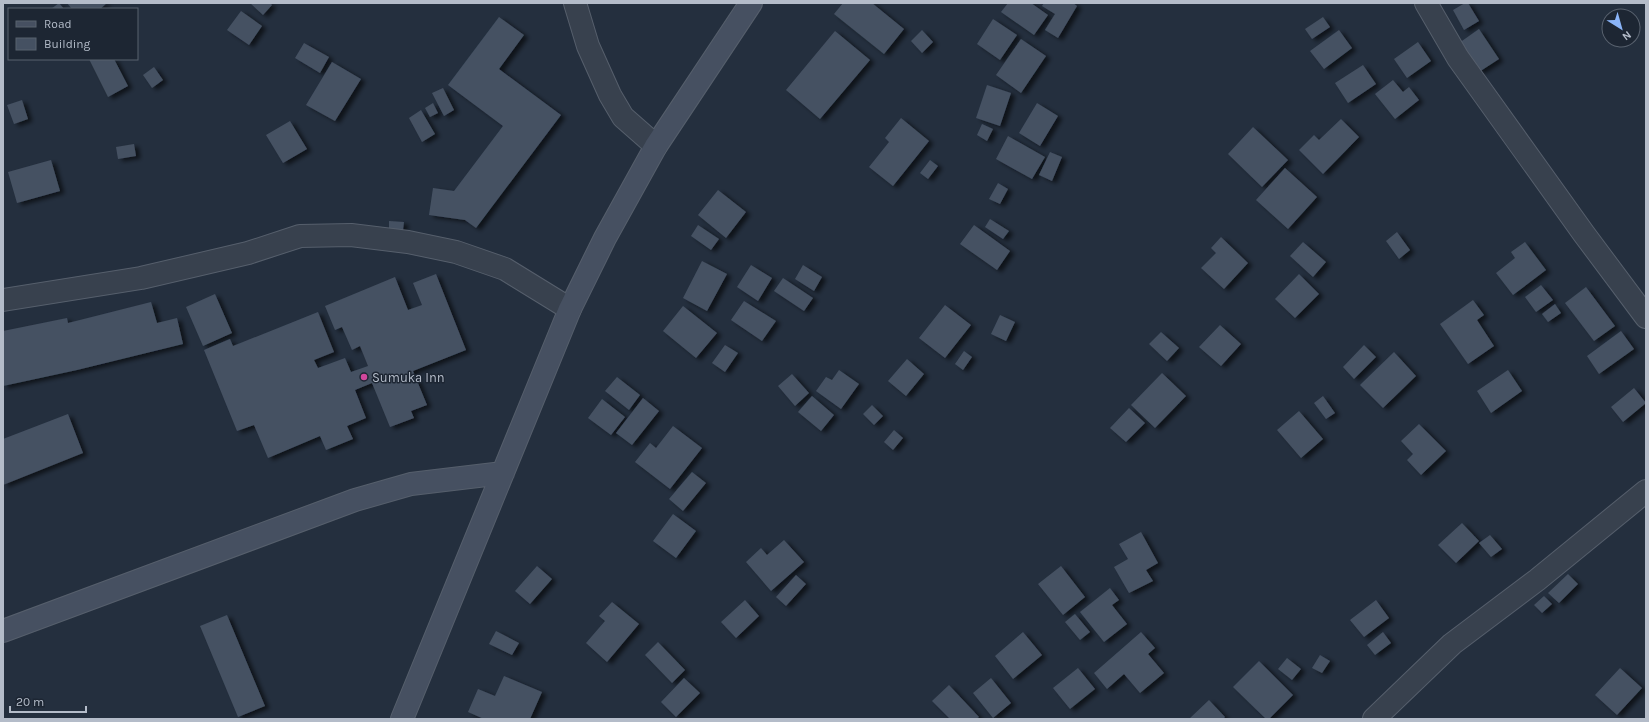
<svg xmlns="http://www.w3.org/2000/svg" width="1649" height="722" viewBox="0 0 1649 722" font-family="Karla,sans-serif">
<style>
.building{fill:#455162;filter:url(#shadow)}
.lines{fill:none;stroke-linecap:round;stroke-linejoin:round}
.street-casing{stroke:#565f6c;stroke-width:24}
.secondary-casing{stroke:#565f6c;stroke-width:24}
.street{stroke:#38414e;stroke-width:22}
.secondary{stroke:#465061;stroke-width:22}
.hotel-dot{fill:#d1479c;stroke:#1d2633;stroke-width:1.5}
.labels{text-anchor:middle;stroke-width:3;stroke-linejoin:round;paint-order:stroke}
.poi-label{font-size:13px;fill:#b4bcc9;stroke:#1d2633;text-anchor:start}
</style>
<defs>
<filter id="shadow"><feDropShadow dx="4.5" dy="2.5" stdDeviation="2" flood-color="#0009"/></filter>
</defs>
<rect width="100%" height="100%" fill="#242f3e"/>
<path class="building" d="M 59,3 L 64,9 L 51,9 Z
M 67,3 L 107,3 L 100,9 L 72,9 Z
M 250,3 L 270,3 L 272,5 L 263,15 Z
M 843,3 L 872,3 L 904,29 L 884,54 L 834,14 Z
M 1008,3 L 1031,3 L 1048,15 L 1034,35 L 1001,12 Z
M 1044,3 L 1073,3 L 1077,6 L 1058,38 L 1045,30 L 1055,14 L 1042,6 Z
M 1465,3 L 1468,3 L 1479,21 L 1464,30 L 1453,10 Z
M 241,11 L 262,26 L 249,45 L 227,30 Z
M 499,17 L 524,35 L 499,69 L 561,115 L 476,228 L 465,220 L 429,215 L 433,188 L 454,191 L 503,126 L 448,85 Z
M 1323,17 L 1330,27 L 1312,39 L 1305,29 Z
M 993,19 L 1017,35 L 1000,60 L 977,44 Z
M 1479,29 L 1499,59 L 1479,72 L 1459,43 Z
M 922,30 L 933,42 L 922,53 L 911,41 Z
M 1339,30 L 1352,48 L 1324,69 L 1310,51 Z
M 835,31 L 870,60 L 820,119 L 786,90 Z
M 1021,39 L 1046,56 L 1021,93 L 996,75 Z
M 1418,42 L 1431,61 L 1407,78 L 1394,59 Z
M 304,43 L 329,57 L 320,73 L 295,58 Z
M 89,59 L 114,59 L 128,86 L 108,97 Z
M 332,62 L 361,79 L 335,121 L 306,105 Z
M 1363,65 L 1376,84 L 1348,103 L 1335,83 Z
M 154,67 L 163,80 L 152,88 L 143,75 Z
M 1393,80 L 1403,92 L 1409,87 L 1419,100 L 1395,119 L 1375,94 Z
M 987,85 L 1011,93 L 1000,126 L 976,118 Z
M 443,88 L 454,110 L 444,116 L 432,93 Z
M 22,100 L 28,119 L 14,124 L 7,105 Z
M 433,103 L 438,113 L 430,117 L 425,108 Z
M 1037,103 L 1058,116 L 1040,146 L 1019,133 Z
M 421,110 L 435,134 L 422,142 L 409,118 Z
M 901,118 L 929,141 L 893,186 L 869,167 L 889,142 L 885,138 Z
M 1341,119 L 1359,137 L 1323,174 L 1299,150 L 1314,135 L 1319,140 Z
M 290,121 L 307,149 L 283,163 L 266,135 Z
M 982,124 L 993,129 L 987,141 L 977,135 Z
M 1253,127 L 1288,160 L 1262,187 L 1228,154 Z
M 1008,136 L 1045,157 L 1032,179 L 996,159 Z
M 134,144 L 136,156 L 118,159 L 116,147 Z
M 1050,152 L 1062,157 L 1052,181 L 1039,175 Z
M 51,160 L 60,191 L 17,203 L 8,172 Z
M 930,160 L 938,166 L 928,179 L 920,173 Z
M 1285,168 L 1317,197 L 1288,229 L 1256,200 Z
M 998,183 L 1008,189 L 1000,204 L 989,199 Z
M 718,190 L 746,212 L 726,238 L 698,215 Z
M 990,219 L 1009,231 L 1003,239 L 985,227 Z
M 389,221 L 404,222 L 403,230 L 389,229 Z
M 698,225 L 719,239 L 711,250 L 691,236 Z
M 974,225 L 1010,251 L 997,270 L 960,244 Z
M 1397,232 L 1410,250 L 1399,259 L 1386,241 Z
M 1221,237 L 1248,263 L 1224,289 L 1201,268 L 1216,253 L 1211,248 Z
M 1303,242 L 1326,262 L 1313,277 L 1290,256 Z
M 1525,242 L 1546,270 L 1513,295 L 1496,273 L 1515,258 L 1511,252 Z
M 702,261 L 727,274 L 707,311 L 683,298 Z
M 751,265 L 772,278 L 758,301 L 737,287 Z
M 803,265 L 822,277 L 814,291 L 795,279 Z
M 436,274 L 466,350 L 413,371 L 427,405 L 411,411 L 414,418 L 390,427 L 372,383 L 355,390 L 366,418 L 347,426 L 353,439 L 326,450 L 320,436 L 268,458 L 254,425 L 237,431 L 204,350 L 230,339 L 233,346 L 318,312 L 334,352 L 314,360 L 318,368 L 345,358 L 351,372 L 368,366 L 360,346 L 352,350 L 342,327 L 335,330 L 325,306 L 395,277 L 408,310 L 422,305 L 413,283 Z
M 1299,274 L 1319,294 L 1295,318 L 1275,299 Z
M 783,278 L 813,298 L 804,311 L 774,291 Z
M 1541,285 L 1553,300 L 1536,312 L 1525,297 Z
M 1586,287 L 1615,326 L 1594,341 L 1565,303 Z
M 215,294 L 232,333 L 203,346 L 186,307 Z
M 1473,300 L 1484,315 L 1477,320 L 1494,346 L 1468,364 L 1440,324 Z
M 744,301 L 776,321 L 762,341 L 731,320 Z
M 151,302 L 157,323 L 177,318 L 183,344 L 77,370 L 3,386 L 3,331 L 67,318 L 68,323 Z
M 1555,304 L 1561,313 L 1548,322 L 1542,314 Z
M 945,305 L 971,325 L 945,358 L 919,338 Z
M 683,306 L 717,333 L 696,358 L 663,331 Z
M 1000,315 L 1015,322 L 1006,341 L 991,334 Z
M 1220,325 L 1241,344 L 1221,366 L 1199,347 Z
M 1621,331 L 1634,349 L 1599,374 L 1587,356 Z
M 1161,332 L 1179,348 L 1167,361 L 1149,344 Z
M 725,345 L 738,353 L 725,372 L 712,363 Z
M 1364,345 L 1376,357 L 1354,379 L 1343,367 Z
M 964,351 L 972,357 L 963,370 L 955,364 Z
M 1394,352 L 1416,376 L 1383,408 L 1360,385 Z
M 907,359 L 924,374 L 906,396 L 888,381 Z
M 839,370 L 859,384 L 841,409 L 816,391 L 826,377 L 832,380 Z
M 1508,370 L 1522,391 L 1491,413 L 1477,391 Z
M 1162,373 L 1186,396 L 1155,428 L 1131,405 Z
M 792,374 L 809,393 L 795,406 L 778,386 Z
M 617,377 L 640,395 L 629,410 L 605,391 Z
M 1634,388 L 1646,403 L 1623,422 L 1611,407 Z
M 812,396 L 834,415 L 821,431 L 798,412 Z
M 1323,396 L 1335,413 L 1326,419 L 1314,403 Z
M 643,398 L 659,411 L 632,445 L 616,433 Z
M 602,399 L 625,417 L 611,435 L 588,418 Z
M 872,405 L 883,416 L 874,425 L 863,414 Z
M 1129,408 L 1145,423 L 1126,442 L 1110,428 Z
M 1299,411 L 1323,439 L 1301,458 L 1277,430 Z
M 68,414 L 83,453 L 3,485 L 3,439 Z
M 1419,424 L 1446,451 L 1421,475 L 1407,460 L 1413,454 L 1401,441 Z
M 673,426 L 702,448 L 670,489 L 635,462 L 650,443 L 656,448 Z
M 894,430 L 903,438 L 893,450 L 884,442 Z
M 692,472 L 706,483 L 683,511 L 669,499 Z
M 673,514 L 696,531 L 676,558 L 653,541 Z
M 1462,523 L 1479,541 L 1456,563 L 1438,545 Z
M 1141,532 L 1158,563 L 1146,570 L 1153,581 L 1129,593 L 1114,567 L 1128,559 L 1119,544 Z
M 1490,535 L 1502,549 L 1491,557 L 1479,543 Z
M 784,540 L 804,562 L 771,591 L 746,562 L 761,548 L 767,555 Z
M 537,566 L 552,579 L 530,604 L 515,591 Z
M 1061,566 L 1085,597 L 1063,615 L 1038,584 Z
M 1568,574 L 1578,584 L 1559,603 L 1548,593 Z
M 796,575 L 806,584 L 786,606 L 776,597 Z
M 1110,588 L 1119,600 L 1112,605 L 1127,624 L 1104,642 L 1080,612 Z
M 1544,596 L 1552,604 L 1542,613 L 1534,605 Z
M 745,600 L 759,616 L 736,638 L 721,622 Z
M 1376,600 L 1389,618 L 1364,637 L 1350,620 Z
M 612,602 L 639,624 L 607,662 L 586,643 L 605,621 L 599,616 Z
M 1075,614 L 1090,632 L 1080,640 L 1065,622 Z
M 227,615 L 265,706 L 238,717 L 200,626 Z
M 496,631 L 519,643 L 512,655 L 489,644 Z
M 1023,632 L 1042,655 L 1013,679 L 995,656 Z
M 1141,632 L 1155,648 L 1148,654 L 1164,673 L 1140,693 L 1124,674 L 1107,689 L 1094,673 Z
M 1383,632 L 1391,643 L 1375,655 L 1367,645 Z
M 658,642 L 685,670 L 672,683 L 645,655 Z
M 1320,655 L 1330,661 L 1322,673 L 1312,668 Z
M 1287,658 L 1301,669 L 1292,680 L 1278,669 Z
M 1259,661 L 1293,695 L 1269,719 L 1266,719 L 1233,687 Z
M 1078,668 L 1095,689 L 1070,709 L 1053,688 Z
M 1620,668 L 1642,688 L 1617,715 L 1595,695 Z
M 504,676 L 542,692 L 530,719 L 484,719 L 468,712 L 478,689 L 495,696 Z
M 684,678 L 700,693 L 676,717 L 661,702 Z
M 991,678 L 1011,703 L 993,718 L 973,693 Z
M 949,685 L 979,717 L 976,719 L 950,719 L 932,701 Z
M 1209,700 L 1225,717 L 1223,719 L 1189,719 Z"/>
<g class="lines">
<g class="street-casing">
<path id="street" d="M 575,3 L 588,46 L 610,95 L 623,117 L 656,146
M 1426,3 L 1458,58 L 1584,234 L 1646,317
M 3,300 L 141,278 L 248,253 L 300,236 L 351,235 L 408,242 L 456,252 L 505,269 L 570,309
M 1374,719 L 1452,644 L 1537,580 L 1646,491"/>
</g>
<g class="secondary-casing">
<path id="secondary" d="M 3,631 L 355,500 L 411,484 L 503,473
M 402,719 L 570,309 L 605,238 L 656,146 L 751,3"/>
</g>
<use href="#street" class="street"/>
<use href="#secondary" class="secondary"/>
</g>
<circle class="hotel-dot" cx="364" cy="377" r="4"/>
<g class="labels">
<g class="poi-label">
<text x="372" y="382">Sumuka Inn</text>
</g>
</g>
<rect width="1649" height="722" fill="none" stroke="#b4bcc9" stroke-width="8"/>
<rect x="8" y="8" width="130" height="52" fill="#1d2633" stroke="#59626f"/>
<rect x="16" y="21" width="20" height="6" fill="#465061" stroke="#59626f"/>
<text x="44" y="28" font-size="12" fill="#b4bcc9">Road</text>
<rect x="16" y="38" width="20" height="12" fill="#455162" stroke="#59626f"/>
<text x="44" y="48" font-size="12" fill="#b4bcc9">Building</text>
<g transform="translate(1621 28) rotate(143)"><circle r="19" fill="#1d2633" stroke="#59626f"/>
<path d="M0-3L7 15L0 10L-7 15Z" fill="#8ab4f8"/>
<text y="-6" font-size="11" font-weight="bold" text-anchor="middle" fill="#b4bcc9">N</text>
</g>
<path d="M10 706v6h76v-6" fill="none" stroke="#b4bcc9" stroke-width="2"/>
<text x="16" y="706" font-size="12" fill="#b4bcc9" stroke="#1d2633" stroke-width="3" paint-order="stroke">20 m</text>
</svg>
